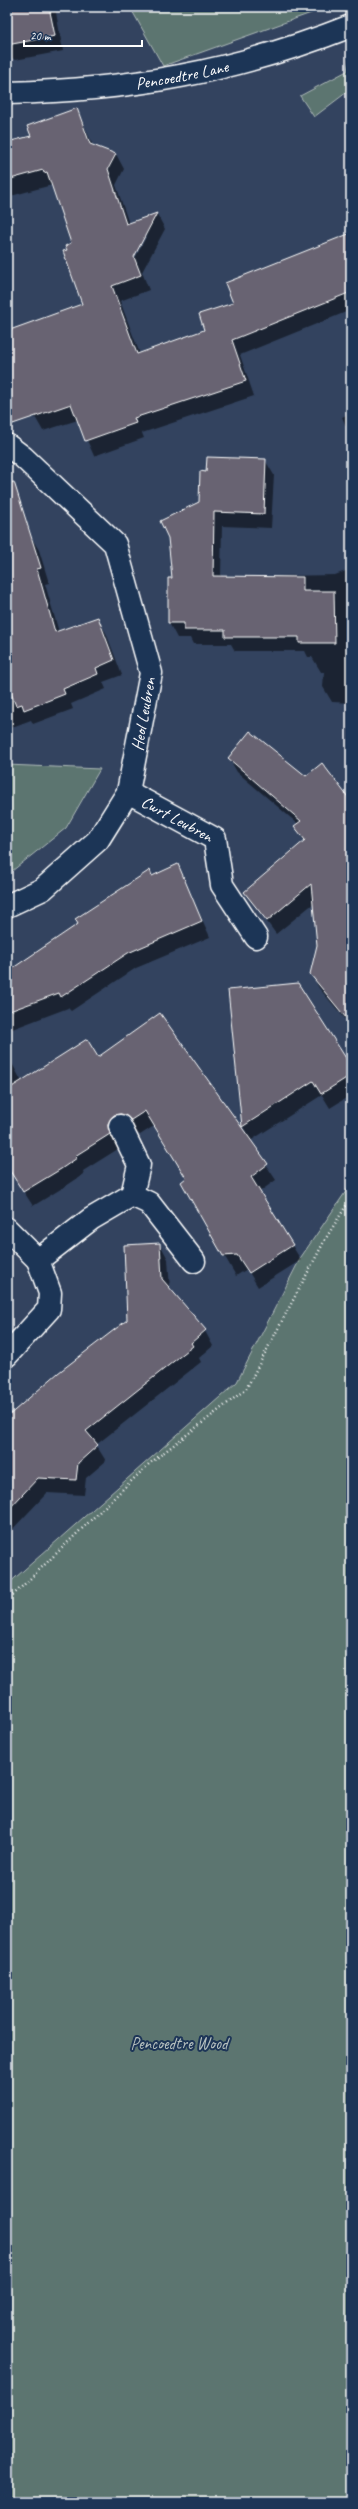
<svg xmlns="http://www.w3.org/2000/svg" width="358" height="2509" viewBox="0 0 358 2509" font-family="Caveat,sans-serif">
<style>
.green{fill:#5c7470;stroke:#aebab8}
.shadow{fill:#0007;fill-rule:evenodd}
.building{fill:#676472;stroke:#fff}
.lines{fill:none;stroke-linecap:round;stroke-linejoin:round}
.minor-casing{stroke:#fff;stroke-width:25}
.path{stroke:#fff;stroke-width:2.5;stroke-dasharray:1 3;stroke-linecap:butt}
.minor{stroke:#1d3557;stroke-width:22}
.labels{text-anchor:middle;stroke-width:4;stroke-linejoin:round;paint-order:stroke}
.street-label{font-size:17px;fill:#fff;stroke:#1d3557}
.park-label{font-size:17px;fill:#b6c0bf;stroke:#1d3557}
</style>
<rect width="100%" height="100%" fill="#33435f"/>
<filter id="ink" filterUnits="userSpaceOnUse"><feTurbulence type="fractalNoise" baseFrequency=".025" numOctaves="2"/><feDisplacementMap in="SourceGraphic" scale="8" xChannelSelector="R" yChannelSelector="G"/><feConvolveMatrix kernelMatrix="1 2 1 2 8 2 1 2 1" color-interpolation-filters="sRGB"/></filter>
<g filter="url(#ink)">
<path class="green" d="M 130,7 L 328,7 L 163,66 Z
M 351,47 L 351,89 L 314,117 L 300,96 L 347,71 Z
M 7,765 L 100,769 L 66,828 L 7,875 Z
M 351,1184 L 351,2502 L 7,2502 L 7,1585 L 237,1382 L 301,1257 Z"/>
<path class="shadow" d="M 7,7 L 55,7 L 63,51 L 15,60 L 7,54 Z
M 77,109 L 93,146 L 116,154 L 124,169 L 116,185 L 129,224 L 157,214 L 165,229 L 142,272 L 149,290 L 120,301 L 140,354 L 206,330 L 234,303 L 351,234 L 351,310 L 240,355 L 254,396 L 142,433 L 144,438 L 94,456 L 78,420 L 43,431 L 35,417 L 27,394 L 7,374 L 7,332 L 83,304 L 68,250 L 73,244 L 52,185 L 7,197 L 7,143 L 33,137 ZM 144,235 L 147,235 L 133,262 L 131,261 Z
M 351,413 L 351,438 L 342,417 Z
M 265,460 L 274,475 L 271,528 L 222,526 L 221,577 L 335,575 L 351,569 L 351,703 L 332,702 L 323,687 L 324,672 L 321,672 L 312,657 L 308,657 L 305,651 L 235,651 L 231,644 L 193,644 L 190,638 L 177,638 L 169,623 L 169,579 L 173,579 L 200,502 L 207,473 Z
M 7,499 L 39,550 L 49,583 L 45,584 L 59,632 L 97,618 L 106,633 L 122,675 L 103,682 L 106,689 L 71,704 L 73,709 L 33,724 L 31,720 L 7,729 Z
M 229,758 L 306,777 L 351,803 L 351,1022 L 346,1020 L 319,988 L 311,973 L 318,945 L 314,903 L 276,934 L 245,892 L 305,842 L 295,826 L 298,824 L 237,772 Z
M 178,866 L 210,937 L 136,968 L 71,1011 L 68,1008 L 7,1031 L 7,973 L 79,925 L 150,872 L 152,876 Z
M 229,991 L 351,1067 L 351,1095 L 330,1108 L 322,1095 L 250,1141 L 276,1180 L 259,1192 L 301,1260 L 258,1287 L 247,1269 L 236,1276 L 182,1182 L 187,1178 L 154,1126 L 140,1135 L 131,1128 L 116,1140 L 118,1149 L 83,1171 L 84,1174 L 69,1184 L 33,1206 L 7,1166 L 7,1054 L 22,1082 L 98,1059 L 247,1134 L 243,1127 Z
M 160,1244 L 168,1259 L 170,1289 L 205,1331 L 213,1346 L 199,1358 L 201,1362 L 96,1445 L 106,1461 L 86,1478 L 84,1495 L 47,1493 L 7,1535 L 7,1418 L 128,1320 Z"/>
<path class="building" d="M 7,7 L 49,7 L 55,36 L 7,45 Z
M 77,108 L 90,144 L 116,154 L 108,169 L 126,224 L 157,213 L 134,257 L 141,275 L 112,286 L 137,354 L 204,330 L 199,314 L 233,303 L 225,283 L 351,233 L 351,292 L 232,340 L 246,381 L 134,418 L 136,423 L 85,441 L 71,404 L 7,426 L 7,331 L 82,304 L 63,251 L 67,250 L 65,246 L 71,243 L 47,172 L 44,173 L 43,170 L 7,180 L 7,142 L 31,136 L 27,126 Z
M 207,457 L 266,459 L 264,514 L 214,512 L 213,576 L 303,577 L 303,591 L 334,591 L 335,643 L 299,643 L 299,637 L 225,637 L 225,630 L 184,630 L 184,623 L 168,623 L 168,578 L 172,578 L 168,538 L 160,521 L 199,502 L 200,471 L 206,472 Z
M 14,482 L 41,568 L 37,569 L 55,632 L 98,617 L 114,660 L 96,668 L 98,674 L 63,689 L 65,694 L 24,710 L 22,704 L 16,706 L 7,683 L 7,483 Z
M 250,731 L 306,776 L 322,763 L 351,801 L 351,1024 L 310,974 L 317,945 L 311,884 L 267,921 L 244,892 L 305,840 L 294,826 L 301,821 L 228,758 Z
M 178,864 L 202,921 L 128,953 L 61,997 L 59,993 L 7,1012 L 7,972 L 78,924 L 75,919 L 150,870 L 152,876 Z
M 298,983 L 351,1066 L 351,1075 L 321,1094 L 313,1081 L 242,1127 L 228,990 Z
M 160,1013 L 268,1164 L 251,1177 L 293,1245 L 249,1273 L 237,1255 L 223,1256 L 181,1182 L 186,1178 L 145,1111 L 131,1120 L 121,1114 L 114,1115 L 108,1125 L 110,1134 L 75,1156 L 77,1158 L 61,1169 L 23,1192 L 7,1166 L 7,1090 L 87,1039 L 98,1057 Z
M 160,1243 L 162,1279 L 206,1330 L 191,1343 L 193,1346 L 86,1431 L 98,1445 L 78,1463 L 76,1480 L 38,1478 L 7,1511 L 7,1417 L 58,1373 L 127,1320 L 124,1245 Z"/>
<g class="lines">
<g class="minor-casing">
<g id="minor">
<path id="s1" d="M 7,93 C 132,90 234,72 351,26"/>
<path d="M 7,445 L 23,457 L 115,544 L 151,673 L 128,792 L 98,840 L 43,889 L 7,906"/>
<path id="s2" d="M 128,792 L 215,839 L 222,885 L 256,937"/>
<path d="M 120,1126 L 139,1165 L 132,1195"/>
<path d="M 7,1229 L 38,1260 L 91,1219 L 132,1195 L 149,1203 L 194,1261"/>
<path d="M 7,1355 L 49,1309 L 50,1293 L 38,1260"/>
</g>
</g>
<path class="path" d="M 7,1601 L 149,1464 L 246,1389 L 326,1238 L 351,1198"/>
<use href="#minor" class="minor"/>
</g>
</g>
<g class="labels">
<g class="street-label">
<text dy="6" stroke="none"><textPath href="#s1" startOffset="176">Pencoedtre Lane</textPath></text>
<text transform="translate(143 714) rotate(-80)" y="6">Heol Leubren</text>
<text dy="6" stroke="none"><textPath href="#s2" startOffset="56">Cwrt Leubren</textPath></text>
</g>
<g class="park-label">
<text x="179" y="2049">Pencoedtre Wood</text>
</g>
</g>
<rect width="358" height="2509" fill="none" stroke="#1d3557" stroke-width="24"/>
<rect x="12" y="12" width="334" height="2485" fill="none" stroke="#fff" stroke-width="1.5" filter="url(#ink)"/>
<path d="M24 40v6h118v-6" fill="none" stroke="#ffffff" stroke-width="2"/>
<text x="30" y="40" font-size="12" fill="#ffffff" stroke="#1d3557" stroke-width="3" paint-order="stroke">20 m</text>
</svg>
